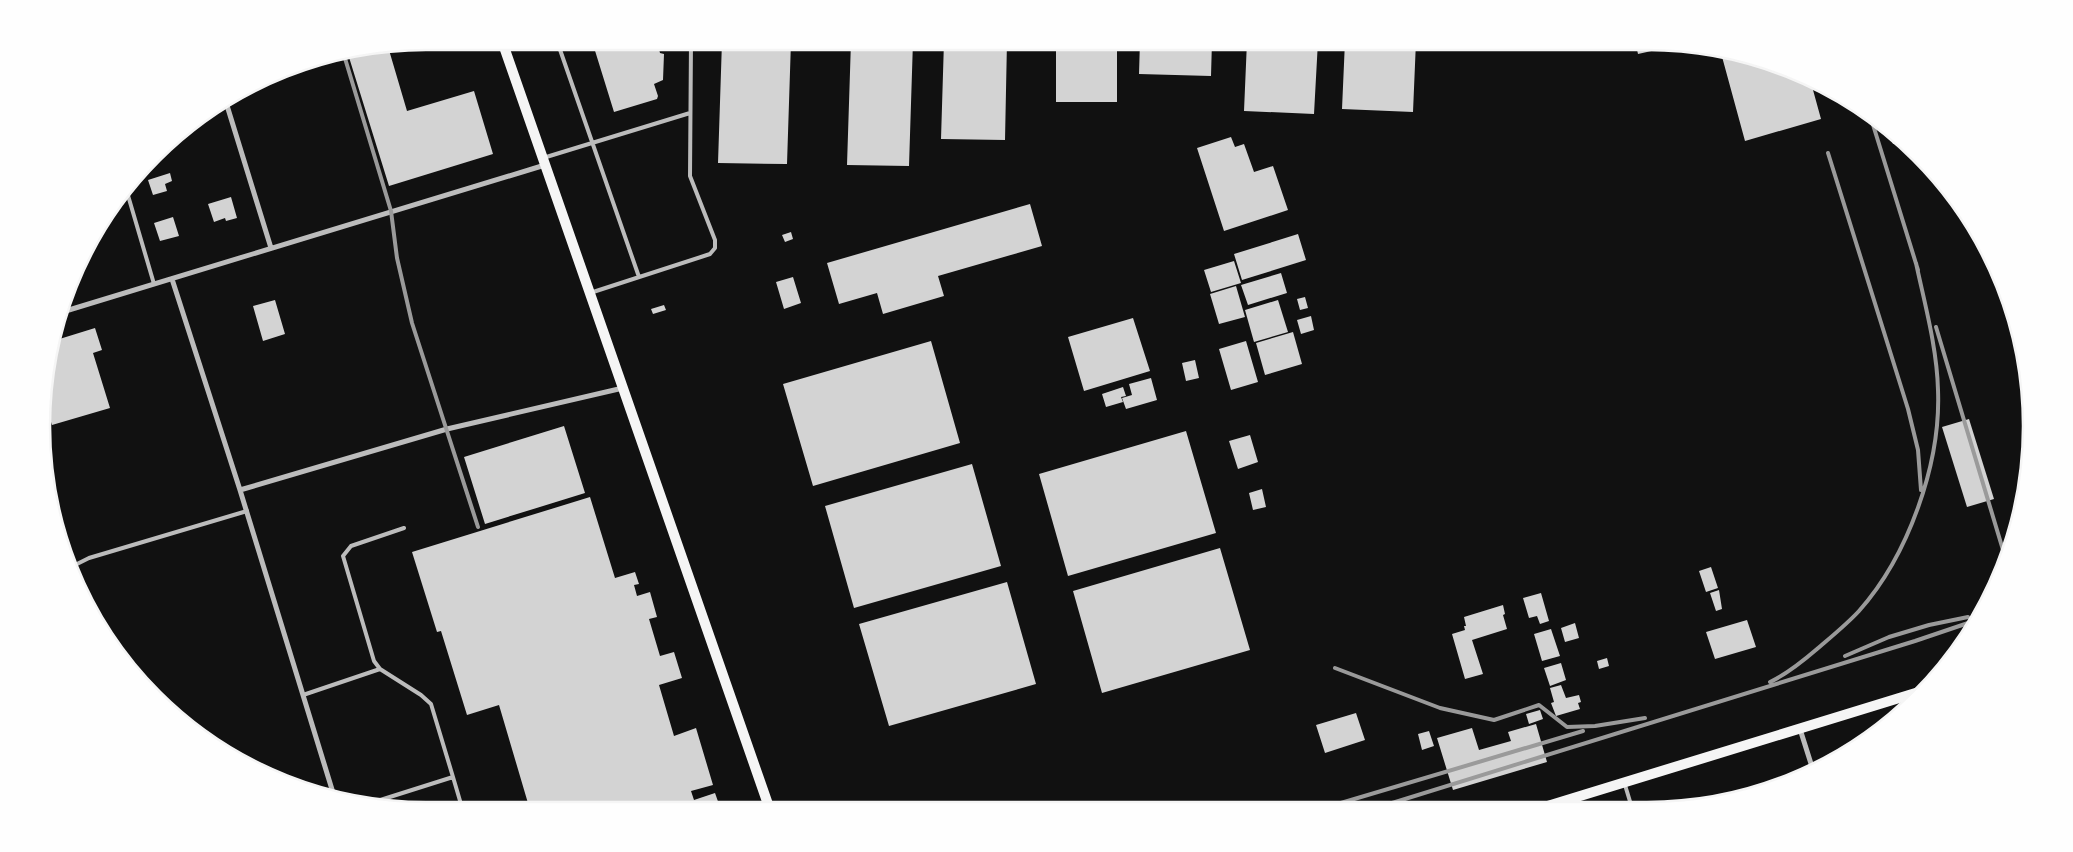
<svg xmlns="http://www.w3.org/2000/svg" width="2073" height="852" viewBox="0 0 2073 852" font-family="Manrope,sans-serif">
<style>
.building{fill:#d3d3d3}
.lines{fill:none;stroke-linecap:round;stroke-linejoin:round}
.service{stroke:#bcbcbc;stroke-width:4}
.minor{stroke:#bcbcbc;stroke-width:5}
.secondary{stroke:#f5f5f5;stroke-width:10}
.rail{stroke:#9a9a9a;stroke-width:4}
.rim{fill:none;stroke:#f5f5f5;stroke-width:2.5}
</style>
<rect width="100%" height="100%" fill="#111"/>
<path class="building" d="M 592,41 L 657,41 L 660,53 L 664,54 L 663,80 L 654,84 L 658,96 L 657,99 L 614,112 Z
M 722,41 L 791,41 L 787,164 L 718,163 Z
M 851,41 L 913,41 L 909,166 L 847,165 Z
M 944,41 L 1007,41 L 1005,140 L 941,139 Z
M 1056,41 L 1117,41 L 1117,102 L 1056,102 Z
M 1140,41 L 1212,41 L 1211,76 L 1139,74 Z
M 1247,41 L 1318,41 L 1314,114 L 1244,111 Z
M 1345,41 L 1416,41 L 1413,112 L 1342,109 Z
M 1635,41 L 1647,41 L 1674,46 L 1638,54 Z
M 401,45 L 389,50 L 407,111 L 474,91 L 493,154 L 389,186 L 348,54 Z
M 1721,53 L 1770,62 L 1810,79 L 1821,119 L 1745,141 Z
M 1887,127 L 1900,137 L 1904,140 L 1893,144 Z
M 1231,137 L 1235,147 L 1244,144 L 1254,172 L 1273,166 L 1288,210 L 1224,231 L 1197,148 Z
M 170,173 L 172,181 L 165,184 L 167,191 L 153,195 L 148,180 Z
M 231,197 L 237,218 L 226,221 L 225,218 L 214,222 L 208,204 Z
M 1030,204 L 1042,246 L 938,276 L 944,296 L 883,314 L 877,293 L 839,304 L 827,263 Z
M 173,217 L 179,236 L 160,241 L 154,223 Z
M 791,232 L 793,239 L 785,242 L 782,235 Z
M 1298,234 L 1306,260 L 1242,280 L 1234,254 Z
M 1234,261 L 1241,283 L 1211,292 L 1204,270 Z
M 1281,273 L 1287,293 L 1248,305 L 1241,285 Z
M 793,277 L 801,303 L 784,309 L 776,282 Z
M 1236,286 L 1245,317 L 1219,324 L 1210,294 Z
M 1305,297 L 1308,308 L 1300,310 L 1297,299 Z
M 275,300 L 285,334 L 263,341 L 253,306 Z
M 1278,300 L 1288,332 L 1254,342 L 1245,310 Z
M 664,305 L 666,310 L 653,314 L 651,309 Z
M 1311,316 L 1314,330 L 1301,334 L 1297,320 Z
M 1133,318 L 1150,371 L 1084,391 L 1068,337 Z
M 95,328 L 102,350 L 93,353 L 110,408 L 52,425 L 45,403 L 45,375 L 53,341 Z
M 1293,332 L 1302,364 L 1265,375 L 1256,343 Z
M 931,341 L 960,443 L 813,486 L 783,384 Z
M 1246,341 L 1258,382 L 1231,390 L 1219,349 Z
M 1195,360 L 1199,378 L 1186,381 L 1182,363 Z
M 1151,378 L 1157,400 L 1126,409 L 1122,398 L 1132,395 L 1129,384 Z
M 1123,387 L 1126,396 L 1121,397 L 1123,402 L 1106,407 L 1102,394 Z
M 1969,419 L 1994,499 L 1967,507 L 1942,427 Z
M 564,426 L 585,493 L 485,524 L 464,457 Z
M 1186,431 L 1216,533 L 1068,576 L 1039,474 Z
M 1250,435 L 1258,462 L 1238,469 L 1229,441 Z
M 972,464 L 1001,566 L 854,608 L 825,506 Z
M 1262,489 L 1266,507 L 1253,510 L 1249,493 Z
M 590,497 L 615,578 L 635,572 L 639,584 L 634,585 L 637,596 L 650,592 L 657,617 L 649,619 L 660,656 L 674,652 L 682,678 L 659,685 L 674,736 L 696,728 L 713,785 L 691,791 L 694,800 L 715,793 L 721,810 L 530,810 L 499,705 L 467,715 L 441,631 L 437,632 L 412,552 Z
M 1220,548 L 1250,650 L 1102,693 L 1073,591 Z
M 1711,567 L 1718,588 L 1706,592 L 1699,571 Z
M 1007,582 L 1036,684 L 889,726 L 859,624 Z
M 1719,590 L 1722,609 L 1716,611 L 1710,593 Z
M 1541,593 L 1549,621 L 1540,624 L 1537,616 L 1529,618 L 1523,598 Z
M 1503,605 L 1505,614 L 1503,615 L 1507,629 L 1472,640 L 1483,674 L 1465,679 L 1452,634 L 1465,630 L 1464,626 L 1466,626 L 1464,617 Z
M 1747,620 L 1756,647 L 1715,659 L 1706,632 Z
M 1575,623 L 1579,638 L 1565,642 L 1561,628 Z
M 1551,629 L 1560,656 L 1542,661 L 1534,634 Z
M 1607,658 L 1609,666 L 1599,669 L 1597,661 Z
M 1561,663 L 1566,680 L 1550,686 L 1544,668 Z
M 1561,685 L 1566,698 L 1579,695 L 1581,702 L 1578,703 L 1580,709 L 1556,716 L 1551,703 L 1554,702 L 1550,688 Z
M 1540,710 L 1543,719 L 1529,724 L 1526,714 Z
M 1356,713 L 1365,740 L 1325,753 L 1316,725 Z
M 1536,724 L 1547,762 L 1453,790 L 1437,738 L 1472,728 L 1479,750 L 1511,741 L 1508,732 Z
M 1429,731 L 1434,746 L 1422,750 L 1418,734 Z"/>
<g class="lines">
<path class="service" d="M 557,41 L 639,277
M 543,158 L 690,113
M 127,192 L 154,284
M 590,293 L 710,254 L 715,248 L 715,240 L 690,176 L 691,41
M 69,568 L 89,558 L 247,511
M 303,695 L 380,669
M 453,777 L 463,811
M 1625,785 L 1632,808
M 374,802 L 453,777 L 431,704 L 421,695 L 380,669 L 374,661 L 343,556 L 351,546 L 404,528"/>
<path class="minor" d="M 225,99 L 271,248
M 172,279 L 240,490 L 334,796
M 59,313 L 545,165
M 240,490 L 447,429 L 623,388
M 1800,729 L 1813,770"/>
<path class="secondary" d="M 502,41 L 770,810
M 1541,808 L 1922,691"/>
<path class="rail" d="M 344,55 L 391,211 L 397,258 L 412,323 L 478,527
M 1870,115 L 1918,270
M 1828,153 L 1908,409 L 1918,450 L 1921,490
M 1936,327 L 2006,560
M 1845,656 L 1889,637 L 1929,625 L 1968,617
M 1335,668 L 1440,708 L 1494,720 L 1539,705 L 1567,727 L 1595,726 L 1645,718
M 1770,682 C 1787,674 1803,661 1817,649 C 1831,637 1846,625 1859,611 C 1908,556 1941,464 1938,390 C 1937,348 1925,305 1916,263
M 1307,808 L 1330,806
M 1324,808 L 1583,731
M 1376,808 L 1915,641 L 1977,620"/>
</g>
<path d="M0 0H2073V852H0ZM426 50H1647A376 376 0 0 1 2023 426V426A376 376 0 0 1 1647 802H426A376 376 0 0 1 50 426V426A376 376 0 0 1 426 50Z" fill="#fefefe" fill-rule="evenodd"/>
<path class="rim" d="M426 50H1647A376 376 0 0 1 2023 426V426A376 376 0 0 1 1647 802H426A376 376 0 0 1 50 426V426A376 376 0 0 1 426 50Z"/>
</svg>
